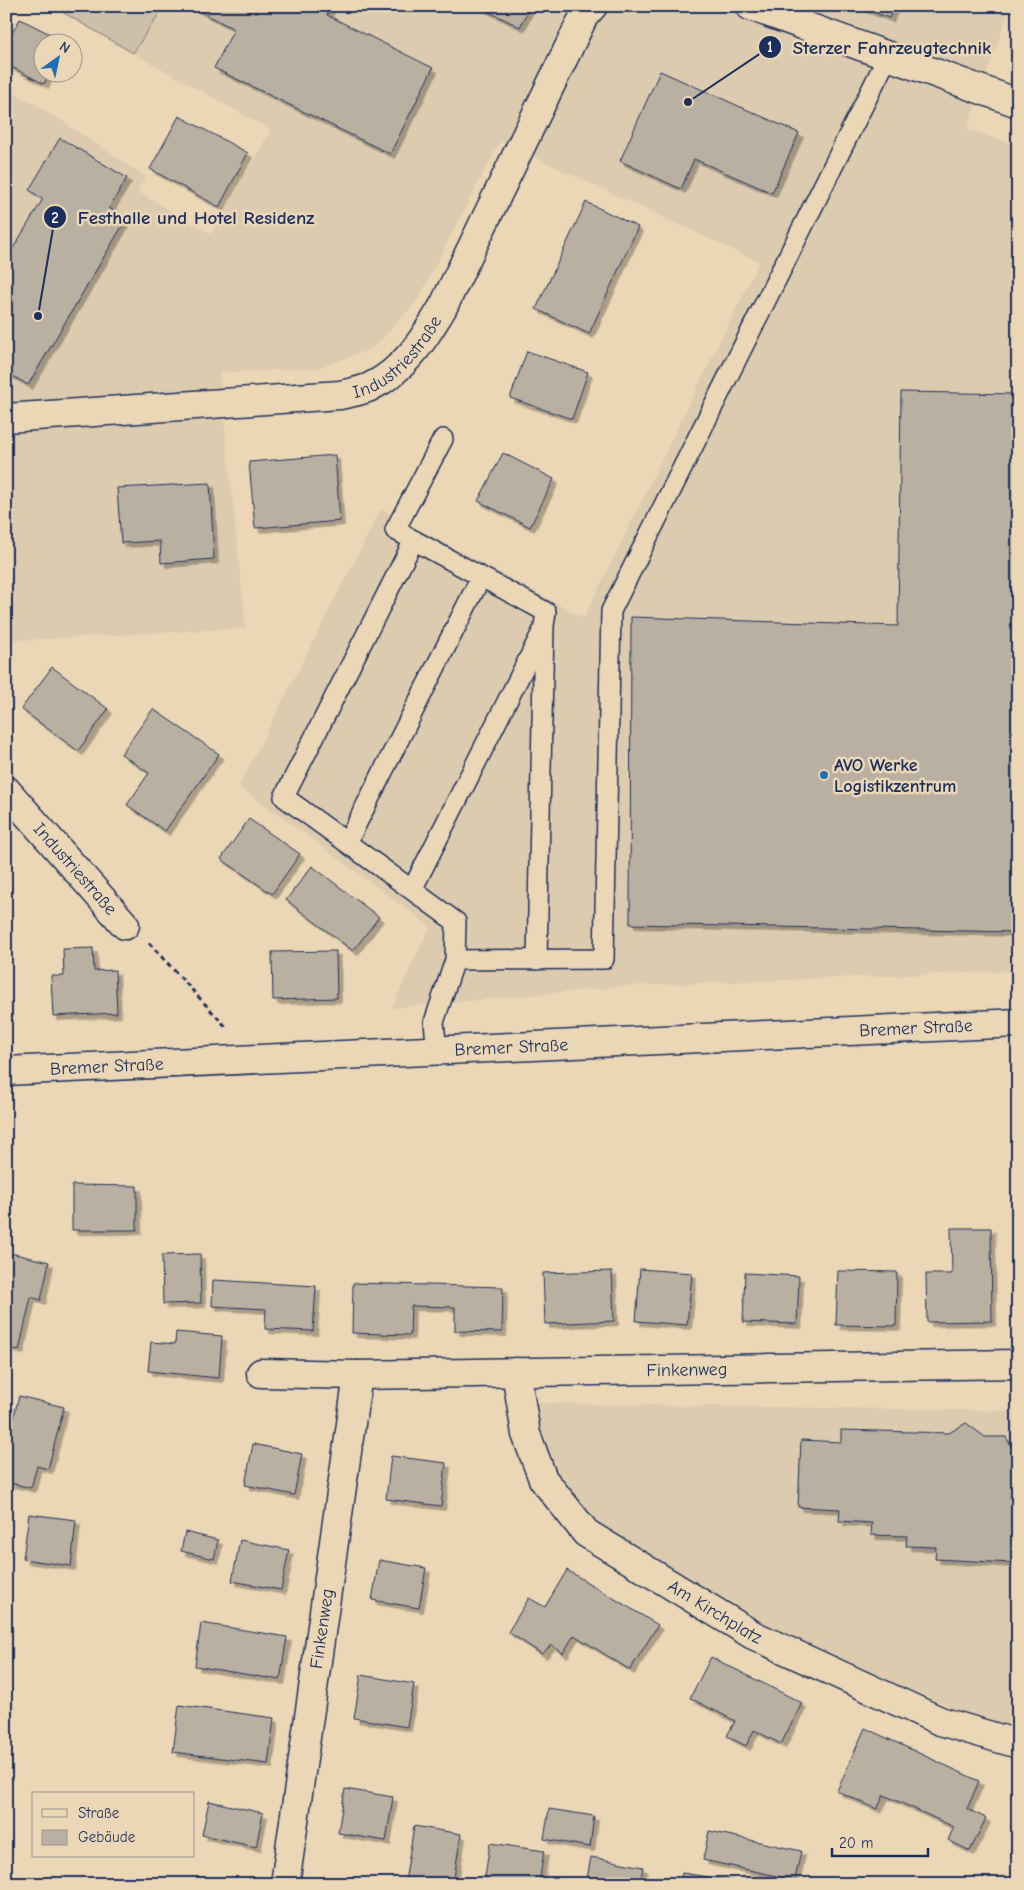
<svg xmlns="http://www.w3.org/2000/svg" width="1024" height="1890" viewBox="0 0 1024 1890" font-family="'Comic Neue',sans-serif">
<style>
.built{fill:#dccbaf}
.green{fill:#cdbfa8;stroke:#747783}
.building{fill:#bab0a1;stroke:#1b2f5e;filter:url(#shadow)}
.lines{fill:none;stroke-linecap:round;stroke-linejoin:round}
.lane-casing{stroke:#1b2f5e;stroke-width:22}
.street-casing{stroke:#1b2f5e;stroke-width:31}
.secondary-casing{stroke:#1b2f5e;stroke-width:31}
.path{stroke:#1b2f5e;stroke-width:3;stroke-dasharray:5 4;stroke-linecap:butt}
.lane{stroke:#ebd7b5;stroke-width:19}
.street{stroke:#ebd7b5;stroke-width:28}
.secondary{stroke:#ebd7b5;stroke-width:28}
.poi-dot{fill:#1f6fb2;stroke:#ebd7b5;stroke-width:2}
.labels{text-anchor:middle;stroke-width:5;stroke-linejoin:round;paint-order:stroke}
.street-label{font-size:18px;fill:#1b2f5e;stroke:#ebd7b5}
.poi-label{font-size:18px;font-weight:bold;fill:#1b2f5e;stroke:#ebd7b5;text-anchor:start}
.leader{fill:none;stroke:#1b2f5e;stroke-width:2}
.callout-dot{fill:#1b2f5e;stroke:#ebd7b5;stroke-width:2}
.mark-label{font-size:15px;text-anchor:middle;font-weight:bold;fill:#fff}
.callout-label{font-size:19px;text-anchor:middle;font-weight:bold;fill:#1b2f5e;stroke:#ebd7b5;stroke-width:5;stroke-linejoin:round;paint-order:stroke}
</style>
<defs>
<filter id="shadow"><feDropShadow dx="4.5" dy="4.5" stdDeviation="0" flood-color="#0004"/></filter>
</defs>
<rect width="100%" height="100%" fill="#ebd7b5"/>
<filter id="ink" filterUnits="userSpaceOnUse"><feTurbulence type="fractalNoise" baseFrequency=".02" numOctaves="2"/><feDisplacementMap in="SourceGraphic" scale="10" xChannelSelector="R" yChannelSelector="G"/><feConvolveMatrix kernelMatrix="1 2 1 2 8 2 1 2 1" color-interpolation-filters="sRGB"/></filter>
<g filter="url(#ink)">
<path class="built" d="M 165,6 L 1011,6 L 967,129 L 1018,145 L 1018,971 L 627,986 L 392,1008 L 430,926 L 239,786 L 381,509 L 584,618 L 759,262 L 500,141 L 418,300 L 372,349 L 318,368 L 219,373 L 246,628 L 6,641 L 6,88 L 61,120 L 146,177 L 137,191 L 211,234 L 271,130 L 133,53 Z
M 530,1403 L 1018,1411 L 1018,1733 L 949,1707 L 772,1628 L 592,1521 L 551,1468 Z"/>
<path class="green" d="M 52,6 L 164,6 L 133,53 Z"/>
<path class="building" d="M 195,6 L 331,6 L 327,15 L 433,68 L 390,154 L 214,68 L 234,29 L 194,8 Z
M 477,6 L 530,6 L 520,27 Z
M 857,6 L 894,6 L 889,18 Z
M 20,19 L 66,42 L 42,42 L 42,72 L 50,72 L 44,84 L 6,64 L 6,44 Z
M 660,71 L 799,133 L 772,193 L 694,159 L 681,189 L 620,161 Z
M 179,116 L 248,153 L 219,207 L 150,169 Z
M 60,138 L 127,178 L 109,208 L 127,218 L 28,385 L 6,372 L 6,260 L 43,199 L 29,190 Z
M 586,202 L 638,227 L 589,334 L 536,309 Z
M 527,351 L 588,372 L 572,419 L 510,398 Z
M 901,392 L 1018,394 L 1018,932 L 630,924 L 631,617 L 898,626 Z
M 503,453 L 554,479 L 530,527 L 478,501 Z
M 335,455 L 340,521 L 255,528 L 249,462 Z
M 210,483 L 214,559 L 161,563 L 160,541 L 121,543 L 117,488 Z
M 52,667 L 108,709 L 78,751 L 21,709 Z
M 153,709 L 219,754 L 165,831 L 127,805 L 149,773 L 121,754 Z
M 249,819 L 300,854 L 272,894 L 221,859 Z
M 312,866 L 379,917 L 353,951 L 286,900 Z
M 93,948 L 94,971 L 115,970 L 117,1013 L 53,1016 L 51,976 L 64,976 L 63,949 Z
M 336,951 L 337,998 L 273,1000 L 272,952 Z
M 72,1185 L 137,1186 L 137,1230 L 72,1230 Z
M 951,1228 L 991,1228 L 992,1321 L 927,1322 L 926,1274 L 952,1274 Z
M 6,1252 L 49,1262 L 41,1300 L 31,1297 L 19,1350 L 6,1347 Z
M 200,1254 L 201,1303 L 163,1304 L 162,1255 Z
M 640,1269 L 692,1273 L 687,1325 L 636,1321 Z
M 612,1271 L 614,1321 L 545,1324 L 543,1273 Z
M 838,1271 L 897,1272 L 896,1326 L 836,1325 Z
M 745,1273 L 799,1276 L 797,1324 L 743,1322 Z
M 213,1280 L 316,1286 L 313,1331 L 265,1329 L 266,1309 L 212,1306 Z
M 353,1283 L 503,1287 L 502,1332 L 455,1331 L 455,1307 L 411,1306 L 410,1335 L 352,1333 Z
M 176,1332 L 222,1336 L 219,1378 L 148,1371 L 151,1342 L 175,1344 Z
M 19,1396 L 64,1407 L 48,1469 L 37,1466 L 31,1488 L 6,1482 L 6,1449 Z
M 966,1423 L 985,1437 L 1006,1437 L 1018,1459 L 1013,1563 L 935,1559 L 936,1547 L 906,1546 L 907,1536 L 871,1535 L 872,1523 L 839,1521 L 840,1509 L 798,1507 L 801,1440 L 841,1442 L 841,1430 L 949,1433 Z
M 253,1444 L 302,1454 L 294,1495 L 245,1485 Z
M 391,1456 L 446,1463 L 441,1506 L 386,1499 Z
M 29,1514 L 76,1520 L 71,1566 L 23,1559 Z
M 185,1532 L 218,1540 L 214,1559 L 181,1551 Z
M 240,1540 L 289,1550 L 281,1590 L 232,1581 Z
M 379,1560 L 426,1568 L 419,1608 L 372,1600 Z
M 567,1570 L 658,1625 L 630,1670 L 574,1635 L 563,1653 L 551,1645 L 542,1654 L 508,1632 L 529,1598 L 545,1607 Z
M 201,1623 L 287,1637 L 280,1680 L 195,1666 Z
M 711,1657 L 802,1703 L 781,1744 L 754,1730 L 746,1746 L 727,1736 L 735,1721 L 690,1698 Z
M 361,1675 L 414,1684 L 407,1727 L 354,1718 Z
M 179,1705 L 274,1718 L 268,1764 L 173,1752 Z
M 865,1728 L 979,1781 L 967,1809 L 986,1818 L 970,1851 L 948,1840 L 954,1827 L 884,1795 L 877,1809 L 837,1791 Z
M 345,1789 L 393,1797 L 386,1841 L 338,1833 Z
M 209,1801 L 263,1813 L 256,1847 L 202,1835 Z
M 549,1809 L 594,1816 L 590,1847 L 544,1839 Z
M 414,1826 L 461,1834 L 453,1884 L 405,1882 Z
M 709,1831 L 801,1851 L 795,1880 L 703,1860 Z
M 490,1843 L 544,1851 L 539,1884 L 484,1884 Z
M 591,1857 L 643,1867 L 640,1884 L 586,1884 Z
M 682,1873 L 734,1881 L 734,1884 L 680,1884 Z"/>
<g class="lines">
<g class="lane-casing">
<path id="lane" d="M 443,439 L 395,530 L 546,612 L 544,626 L 537,960
M 414,540 L 284,797 L 456,922 L 455,960
M 347,843 L 481,577
M 412,890 L 542,632
M 437,1051 L 434,1022 L 455,960 L 604,959 L 611,611 L 888,56"/>
</g>
<g class="street-casing">
<g id="street">
<path d="M 750,6 L 1018,103"/>
<path id="s1" d="M 6,418 L 340,395 C 350,393 361,391 370,387 C 405,370 424,339 443,307 L 584,16 L 593,6"/>
<path id="s2" d="M 6,790 L 125,925"/>
<path id="s3" d="M 516,1372 L 526,1434 L 543,1479 L 586,1533 L 753,1635 L 940,1721 L 1018,1744"/>
<path id="s4" d="M 261,1373 L 358,1375 L 1018,1364"/>
<path id="s5" d="M 285,1884 L 358,1375"/>
</g>
</g>
<g class="secondary-casing">
<g id="secondary">
<path id="s6" d="M 6,1071 L 1018,1023"/>
</g>
</g>
<path class="path" d="M 149,943 L 228,1029"/>
<use href="#lane" class="lane"/>
<use href="#street" class="street"/>
<use href="#secondary" class="secondary"/>
</g>
</g>
<circle class="poi-dot" cx="824" cy="775" r="5"/>
<g class="labels">
<g class="street-label">
<text dy="6" stroke="none"><textPath href="#s1" startOffset="406">Industriestraße</textPath></text>
<text dy="6" stroke="none"><textPath href="#s2" startOffset="105">Industriestraße</textPath></text>
<text dy="6" stroke="none"><textPath href="#s6" startOffset="911">Bremer Straße</textPath></text>
<text dy="6" stroke="none"><textPath href="#s6" startOffset="506">Bremer Straße</textPath></text>
<text dy="6" stroke="none"><textPath href="#s6" startOffset="101">Bremer Straße</textPath></text>
<text dy="6" stroke="none"><textPath href="#s4" startOffset="426">Finkenweg</textPath></text>
<text dy="6" stroke="none"><textPath href="#s3" startOffset="331">Am Kirchplatz</textPath></text>
<text dy="6" stroke="none"><textPath href="#s5" startOffset="258">Finkenweg</textPath></text>
</g>
<g class="poi-label">
<text x="834" y="771">AVO Werke<tspan x="834" dy="21">Logistikzentrum</tspan></text>
</g>
</g>
<path class="leader" d="M688 102L770 47M38 316L55 217"/>
<g class="callout-dot">
<circle cx="688" cy="102" r="5"/>
<circle cx="38" cy="316" r="5"/>
<circle cx="770" cy="47" r="12"/>
<circle cx="55" cy="217" r="12"/>
</g>
<g class="mark-label">
<text x="770" y="52">1</text>
<text x="55" y="223">2</text>
</g>
<g class="callout-label">
<text x="892" y="54">Sterzer Fahrzeugtechnik</text>
<text x="196" y="224">Festhalle und Hotel Residenz</text>
</g>
<rect width="1024" height="1890" fill="none" stroke="#ebd7b5" stroke-width="25"/>
<rect x="12" y="12" width="999" height="1865" fill="none" stroke="#1b2f5e" stroke-width="2" filter="url(#ink)"/>
<rect x="32" y="1792" width="162" height="65" fill="#ebd7b5" stroke="#989492"/>
<rect x="42" y="1809" width="25" height="8" fill="#ebd7b5" stroke="#989492"/>
<text x="78" y="1818" font-size="15" fill="#1b2f5e">Straße</text>
<rect x="42" y="1830" width="25" height="15" fill="#bab0a1" stroke="#989492"/>
<text x="78" y="1842" font-size="15" fill="#1b2f5e">Gebäude</text>
<g transform="translate(58 58) rotate(33)"><circle r="24" fill="#ebd7b5" stroke="#989492"/>
<path d="M0-4L9 19L0 12L-9 19Z" fill="#1f6fb2"/>
<text y="-8" font-size="14" font-weight="bold" text-anchor="middle" fill="#1b2f5e">N</text>
</g>
<path d="M832 1848v8h96v-8" fill="none" stroke="#1b2f5e" stroke-width="2.5"/>
<text x="839" y="1848" font-size="15" fill="#1b2f5e" stroke="#ebd7b5" stroke-width="4" paint-order="stroke">20 m</text>
</svg>
